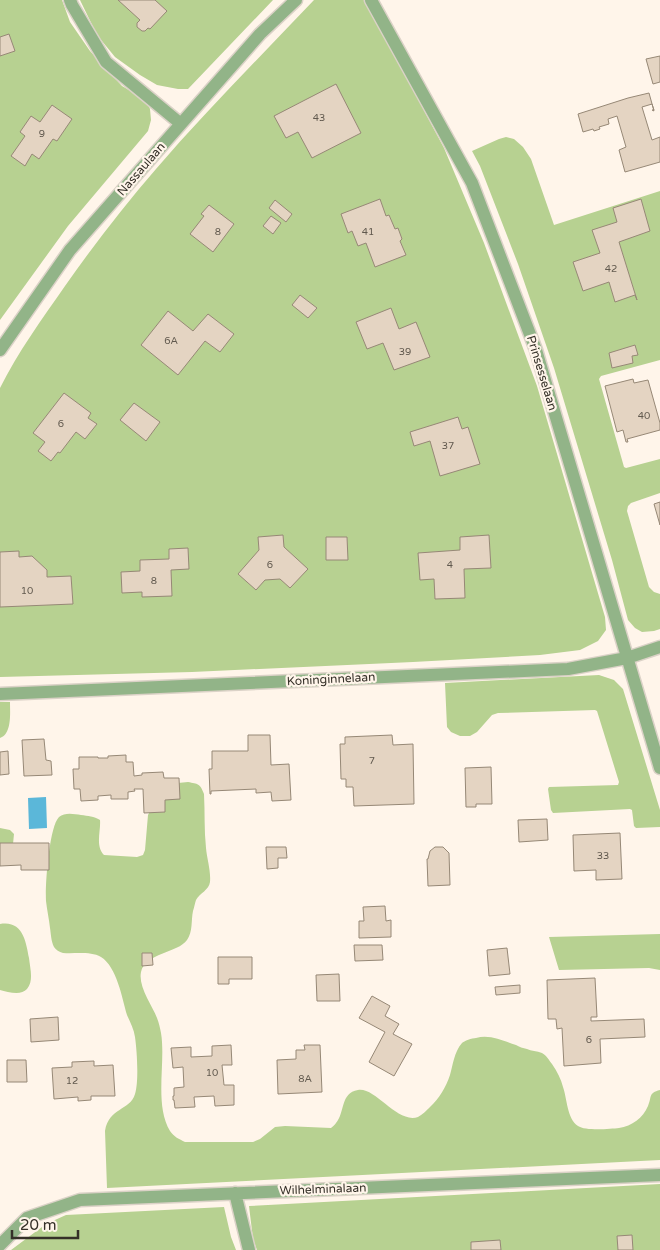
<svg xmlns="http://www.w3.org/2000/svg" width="660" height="1250" viewBox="0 0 660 1250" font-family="'Varela Round',sans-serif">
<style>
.green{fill:#b7d191}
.water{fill:#5bb7d9}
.building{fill:#e4d4c2;stroke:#968876}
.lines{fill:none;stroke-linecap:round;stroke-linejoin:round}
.street-casing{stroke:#dbd2c7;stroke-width:15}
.street{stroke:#92b488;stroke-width:12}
.labels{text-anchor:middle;stroke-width:4.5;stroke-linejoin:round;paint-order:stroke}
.number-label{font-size:10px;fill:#61594e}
.street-label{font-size:12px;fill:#353028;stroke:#fff5ea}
</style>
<rect width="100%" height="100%" fill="#fff5ea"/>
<path class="green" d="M 0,0 L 62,0 L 70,22 L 90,51 L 122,86 L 146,100 L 150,109 L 151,120 L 148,131 L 68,226 L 0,320 Z
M 80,0 L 273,0 L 188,89 L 178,89 L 157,85 L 140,75 L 115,57 L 97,35 Z
M 314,0 L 364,0 L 368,5 L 444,148 L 484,243 L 537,386 L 605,617 L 606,630 L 598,641 L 580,650 L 540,655 L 413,662 L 192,672 L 0,677 L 0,388 C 18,352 42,319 65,286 C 93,246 124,206 156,169 C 206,111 261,56 314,0 Z
M 506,137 L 514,139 L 523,147 L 531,159 L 554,225 L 660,191 L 660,360 L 601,376 L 599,379 L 624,467 L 626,468 L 660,459 L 660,493 L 631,503 L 628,506 L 627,511 L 649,587 L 654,592 L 660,594 L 660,629 L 654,631 L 642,632 L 635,628 L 628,620 L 612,560 L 554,368 L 518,264 L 480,166 L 472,151 L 499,139 Z
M 599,675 L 614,680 L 623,689 L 660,810 L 660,827 L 636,828 L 634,826 L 632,810 L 630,809 L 553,813 L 551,810 L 548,789 L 549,787 L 618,785 L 619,782 L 597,711 L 595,710 L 498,713 L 492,715 L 477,732 L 470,736 L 460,736 L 451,732 L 447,727 L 445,683 Z
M 0,702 L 10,702 C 10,713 12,734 0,738 Z
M 188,782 C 198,784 200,783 204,794 C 205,812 204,830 206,848 C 207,859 211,871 210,882 C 209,890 200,893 196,900 C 195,903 194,908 193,911 C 191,920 193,932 187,940 C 178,953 145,953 141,972 C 138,987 152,1005 157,1018 C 159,1023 160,1028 161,1033 C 166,1063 154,1104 170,1131 C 174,1137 179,1139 185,1142 L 253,1142 L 260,1139 L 275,1127 L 285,1126 L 331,1128 C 333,1126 335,1125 336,1123 C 345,1113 340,1093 358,1090 C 376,1087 397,1124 418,1117 C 422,1115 427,1110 430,1107 C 439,1099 446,1087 450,1075 C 453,1065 454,1052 462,1043 C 464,1041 472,1038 476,1038 C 490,1034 503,1041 516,1045 C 519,1047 523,1048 527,1049 C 531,1051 537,1051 542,1053 C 546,1055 549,1060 552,1064 C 557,1071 561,1079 563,1087 C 567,1098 567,1119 578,1126 C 585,1131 610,1129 619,1128 C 632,1126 643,1118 648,1106 C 652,1097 648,1093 660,1090 L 660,1160 L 107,1188 L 105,1131 C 109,1107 130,1111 135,1094 C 139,1081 137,1051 135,1037 C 134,1029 130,1022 127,1015 C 122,998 117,967 101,957 C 90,951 75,954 63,953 C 59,952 56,950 54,947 C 51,941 51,934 50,928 C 49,919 47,910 46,901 C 45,886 49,827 59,817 C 65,812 74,814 81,815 C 88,816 94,816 100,820 C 101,831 95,846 104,855 L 137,857 L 143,855 L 145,850 L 148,815 L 151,809 L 178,783 Z
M 0,828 L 10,830 L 14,834 L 13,844 L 0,851 Z
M 0,924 C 23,920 26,942 29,958 C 30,968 34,981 27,989 C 21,996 8,992 0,990 Z
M 660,934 L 660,970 L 649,968 L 559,970 L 549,937 Z
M 660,1184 L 660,1250 L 257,1250 L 253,1239 L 249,1206 Z
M 224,1207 L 231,1237 L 236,1250 L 11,1250 L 46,1224 L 66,1215 Z"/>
<path class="water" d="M 46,797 L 47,828 L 29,829 L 28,798 Z"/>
<path class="building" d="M 118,0 L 155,0 L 167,11 L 150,29 L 148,28 L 145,31 L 142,31 L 137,27 L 137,23 L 140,20 Z
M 9,34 L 15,51 L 0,56 L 0,37 Z
M 660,56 L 660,82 L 653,84 L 646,59 Z
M 336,84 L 361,133 L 312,158 L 298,132 L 286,138 L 274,116 Z
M 649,93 L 654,111 L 652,110 L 654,110 L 652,104 L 642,107 L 652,140 L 660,137 L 660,162 L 625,172 L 619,150 L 626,147 L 617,116 L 608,119 L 609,124 L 599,127 L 600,129 L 594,131 L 593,129 L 583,132 L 578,114 L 628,98 Z
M 52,105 L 72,119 L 57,141 L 53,139 L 39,159 L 32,154 L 25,166 L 11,156 L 25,136 L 20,132 L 31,116 L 40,122 Z
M 380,199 L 386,216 L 389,215 L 395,229 L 398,228 L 402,239 L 400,241 L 406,255 L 375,267 L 366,243 L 358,246 L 352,231 L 348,233 L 341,214 Z
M 641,199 L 650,231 L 619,242 L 637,300 L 635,295 L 615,302 L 609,282 L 583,291 L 573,262 L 600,253 L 592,230 L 617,222 L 613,208 Z
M 275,200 L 292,214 L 286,222 L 269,208 Z
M 209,205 L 234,224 L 213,252 L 190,234 L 204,216 L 201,214 Z
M 271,216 L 281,223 L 273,234 L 263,226 Z
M 300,295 L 317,308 L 308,318 L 292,305 Z
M 391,308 L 399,329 L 416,322 L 430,357 L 394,370 L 383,343 L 367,349 L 356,322 Z
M 168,311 L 193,331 L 208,314 L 234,334 L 220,352 L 205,341 L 178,375 L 141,345 Z
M 635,345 L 638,355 L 632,356 L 633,363 L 612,368 L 609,353 Z
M 633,379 L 634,383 L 648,380 L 660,423 L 660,430 L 627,439 L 628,442 L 626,442 L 623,430 L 617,432 L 605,386 Z
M 64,393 L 91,413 L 88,418 L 97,424 L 85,439 L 76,432 L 60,453 L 58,452 L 51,461 L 38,451 L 45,442 L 33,433 Z
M 134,403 L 160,422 L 146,441 L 120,420 Z
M 458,417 L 462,429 L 468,427 L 480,464 L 440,476 L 430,441 L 414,446 L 410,432 Z
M 660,502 L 660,525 L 654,504 Z
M 283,535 L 284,547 L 308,569 L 290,588 L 280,579 L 265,580 L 256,590 L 238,574 L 259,550 L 258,537 Z
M 489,535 L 491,568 L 464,569 L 465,598 L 435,599 L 434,579 L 420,580 L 418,553 L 460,550 L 460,537 Z
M 326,537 L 347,537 L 348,560 L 326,560 Z
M 188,548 L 189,569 L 171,570 L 172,596 L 142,597 L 142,592 L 122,593 L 121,572 L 140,571 L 140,560 L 169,559 L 169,549 Z
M 19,551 L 19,557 L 32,556 L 47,570 L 47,577 L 71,576 L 73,604 L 0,607 L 0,552 Z
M 248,735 L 270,735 L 271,765 L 289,764 L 291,800 L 272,801 L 271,792 L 256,793 L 256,789 L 211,791 L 211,794 L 210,794 L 209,769 L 212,769 L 212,751 L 248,751 Z
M 392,735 L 393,745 L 413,744 L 414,804 L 354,806 L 353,787 L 346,787 L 346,779 L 341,779 L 340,744 L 345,744 L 345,737 Z
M 44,739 L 46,760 L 51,761 L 52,775 L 24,776 L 22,740 Z
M 8,751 L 9,774 L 0,775 L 0,752 Z
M 126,755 L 126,762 L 133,762 L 134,776 L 142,775 L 142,773 L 163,772 L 164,778 L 179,778 L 180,799 L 165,800 L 165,812 L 144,813 L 143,789 L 134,789 L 135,791 L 128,792 L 128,799 L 111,799 L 111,795 L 98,796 L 98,800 L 81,801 L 80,789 L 74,789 L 73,769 L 79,769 L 79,757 L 98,757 L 98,758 L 108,758 L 108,756 Z
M 491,767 L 492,804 L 476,804 L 476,807 L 466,807 L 465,768 Z
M 547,819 L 548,840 L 519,842 L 518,820 Z
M 620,833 L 622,879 L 596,880 L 596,870 L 574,871 L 573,835 Z
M 0,843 L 49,843 L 49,870 L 21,870 L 21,865 L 0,866 Z
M 266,847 L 286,847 L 287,858 L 278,858 L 278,868 L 267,869 Z
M 435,847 L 443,847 L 449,853 L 450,885 L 428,886 L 427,859 L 428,859 L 430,851 Z
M 385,906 L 386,921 L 391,920 L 391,937 L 359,938 L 359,921 L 364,921 L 363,907 Z
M 354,945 L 382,945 L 383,960 L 355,961 Z
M 507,948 L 510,974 L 489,976 L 487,950 Z
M 142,953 L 152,953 L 153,965 L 142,966 Z
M 218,957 L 252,957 L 252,979 L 229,979 L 229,984 L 218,984 Z
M 339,974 L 340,1001 L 317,1001 L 316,975 Z
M 595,978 L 597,1017 L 591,1017 L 591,1021 L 644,1019 L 645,1037 L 600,1039 L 601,1063 L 564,1066 L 562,1028 L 557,1029 L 556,1019 L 548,1019 L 547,980 Z
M 520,985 L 520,993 L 496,995 L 495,987 Z
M 372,996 L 390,1006 L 385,1016 L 399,1024 L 393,1034 L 412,1044 L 394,1076 L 369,1062 L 385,1032 L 359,1018 Z
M 58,1017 L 59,1040 L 31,1042 L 30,1019 Z
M 231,1045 L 232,1065 L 222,1065 L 224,1085 L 234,1085 L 234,1105 L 215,1106 L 214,1096 L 194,1097 L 195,1107 L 175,1108 L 174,1100 L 173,1100 L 173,1096 L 174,1096 L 174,1088 L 184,1087 L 183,1067 L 173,1068 L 171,1048 L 191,1047 L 191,1057 L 212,1056 L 212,1046 Z
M 304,1045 L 320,1045 L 322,1092 L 278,1094 L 277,1060 L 296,1059 L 296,1050 L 305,1050 Z
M 7,1060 L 26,1060 L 27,1082 L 7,1082 Z
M 94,1061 L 94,1066 L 113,1065 L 115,1096 L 91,1096 L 91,1100 L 78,1101 L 78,1097 L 54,1099 L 52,1068 L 72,1067 L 72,1062 Z
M 632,1235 L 633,1250 L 618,1250 L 617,1236 Z
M 500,1240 L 501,1250 L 471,1250 L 471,1242 Z"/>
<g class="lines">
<g class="street-casing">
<path id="street" d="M 70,0 L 72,5 L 106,62 L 181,124
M 371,0 L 472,183 L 536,350 L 660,768
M 0,350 L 70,250 L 260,34 L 296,0
M 0,694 L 568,669 L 627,658 L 660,647
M 235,1193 L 249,1250
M 0,1245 L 27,1218 L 80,1200 L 660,1175"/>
</g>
<use href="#street" class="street"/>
</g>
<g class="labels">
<g class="number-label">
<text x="319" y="121">43</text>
<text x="42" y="137">9</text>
<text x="218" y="235">8</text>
<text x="368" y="235">41</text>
<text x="611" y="272">42</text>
<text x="171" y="344">6A</text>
<text x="405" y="355">39</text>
<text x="644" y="419">40</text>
<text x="61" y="427">6</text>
<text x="448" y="449">37</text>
<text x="270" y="568">6</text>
<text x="450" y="568">4</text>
<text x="154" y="584">8</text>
<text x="27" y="594">10</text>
<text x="372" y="764">7</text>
<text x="603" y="859">33</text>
<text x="589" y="1043">6</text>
<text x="212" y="1076">10</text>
<text x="305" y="1082">8A</text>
<text x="72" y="1084">12</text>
</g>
<g class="street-label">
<text transform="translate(141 169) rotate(-49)" y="4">Nassaulaan</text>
<text transform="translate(542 373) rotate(73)" y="4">Prinsesselaan</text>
<text transform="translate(331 679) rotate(-3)" y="4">Koninginnelaan</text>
<text transform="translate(323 1189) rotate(-2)" y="4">Wilhelminalaan</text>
</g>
</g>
<path d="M12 1230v8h66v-8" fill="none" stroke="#353028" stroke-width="2.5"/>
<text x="20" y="1230" font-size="15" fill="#353028" stroke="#fff5ea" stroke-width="4" paint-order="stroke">20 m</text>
</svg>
